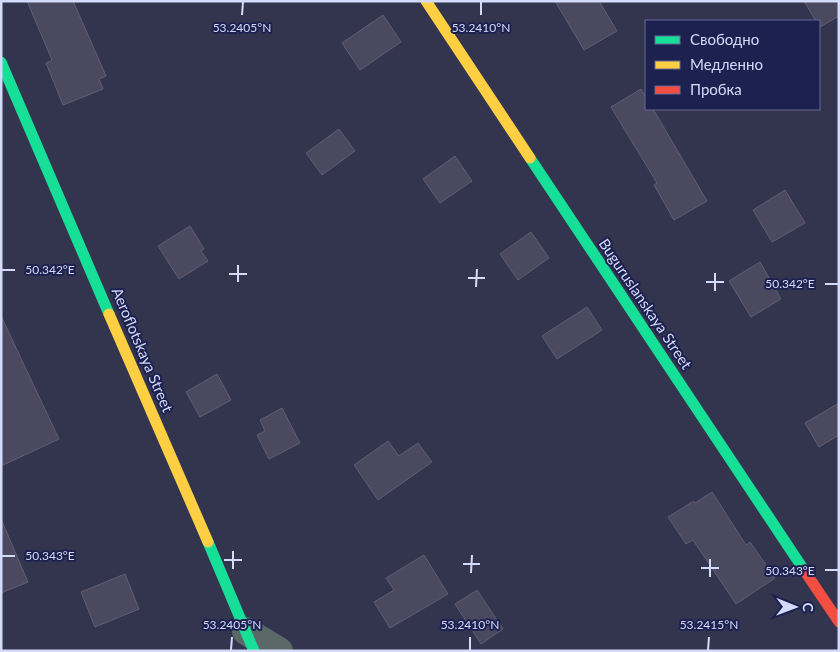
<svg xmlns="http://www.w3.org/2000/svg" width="840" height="652" viewBox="0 0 840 652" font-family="Lato,sans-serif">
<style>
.building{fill:#4b4960;stroke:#605e74}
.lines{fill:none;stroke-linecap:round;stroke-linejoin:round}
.street{stroke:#5a6867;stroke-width:28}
.fast{stroke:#16e098;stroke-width:11}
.slow{stroke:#ffcf43;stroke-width:11}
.jam{stroke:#f24e42;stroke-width:11}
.ticks{fill:none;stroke:#d4dbfa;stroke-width:2}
.labels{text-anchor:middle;stroke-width:4;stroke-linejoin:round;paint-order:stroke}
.street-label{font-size:15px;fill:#d4dbfa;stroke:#1d2150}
.ticks-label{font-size:12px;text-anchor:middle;fill:#d4dbfa;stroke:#1d2150;stroke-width:4;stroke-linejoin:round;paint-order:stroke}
</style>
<rect width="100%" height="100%" fill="#33354f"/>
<path class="building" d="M 27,1 L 73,1 L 106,76 L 99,79 L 103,89 L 63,105 L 46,63 L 52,60 Z
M 555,1 L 599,1 L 617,31 L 584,50 Z
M 804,1 L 839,1 L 839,16 L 820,27 L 819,21 L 816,21 Z
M 383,15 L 401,42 L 360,70 L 342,43 Z
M 641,89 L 646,98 L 646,109 L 653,109 L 707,201 L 674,220 L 654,185 L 657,183 L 611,107 Z
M 339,129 L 355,151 L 322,175 L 306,153 Z
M 455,156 L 472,181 L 440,203 L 423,179 Z
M 785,190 L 805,223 L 772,242 L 753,210 Z
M 190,226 L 204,249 L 201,251 L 208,261 L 179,279 L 158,246 Z
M 531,232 L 549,258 L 518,280 L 500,254 Z
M 760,262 L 781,299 L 751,317 L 729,281 Z
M 587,307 L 602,330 L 557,359 L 542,336 Z
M 1,316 L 59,439 L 1,466 Z
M 217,374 L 231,400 L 200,417 L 186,392 Z
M 839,403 L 839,435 L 819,447 L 805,423 Z
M 282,408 L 300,443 L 269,459 L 257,435 L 265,431 L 260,420 Z
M 388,441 L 399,456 L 418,443 L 432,462 L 378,500 L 354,465 Z
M 712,492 L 746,545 L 750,542 L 775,578 L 736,604 L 693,540 L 686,544 L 668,517 L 694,501 L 695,503 Z
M 1,519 L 28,582 L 1,593 Z
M 424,555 L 448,594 L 390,628 L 374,602 L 394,590 L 386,578 Z
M 125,574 L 139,609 L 95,627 L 81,592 Z
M 477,590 L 503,629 L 481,644 L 455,604 Z"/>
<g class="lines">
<path class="street" d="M 246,631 L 279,651"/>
<path class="fast" d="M 1,62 L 109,314
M 530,158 L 804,570
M 208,542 L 254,651"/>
<path class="slow" d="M 426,1 L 530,158
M 109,314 L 208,542"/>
<path class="jam" d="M 804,570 L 839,622"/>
</g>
<path class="ticks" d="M 242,15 L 243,2M 481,15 L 481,2M 2,270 L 15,270M 229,274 L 247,274M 468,278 L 485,278M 238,282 L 238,265M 706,282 L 724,282M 825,284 L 838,284M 476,287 L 477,269M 715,291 L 715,273M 2,556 L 15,556M 224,560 L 242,560M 463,564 L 480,564M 701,568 L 719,568M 233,569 L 233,551M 825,570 L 838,570M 471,573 L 472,555M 710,577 L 710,559M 231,650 L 232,637M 470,650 L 470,637M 708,650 L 709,637"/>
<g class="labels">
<g class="street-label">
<text transform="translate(645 304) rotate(56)" y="5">Buguruslanskaya Street</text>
<text transform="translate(142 350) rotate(67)" y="5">Aeroflotskaya Street</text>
</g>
</g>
<g class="ticks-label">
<text x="242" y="32">53.2405°N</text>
<text x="481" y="32">53.2410°N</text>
<text x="50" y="274">50.342°E</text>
<text x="790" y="288">50.342°E</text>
<text x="50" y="560">50.343°E</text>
<text x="790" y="575">50.343°E</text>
<text x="232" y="629">53.2405°N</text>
<text x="470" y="629">53.2410°N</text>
<text x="709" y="629">53.2415°N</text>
</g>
<rect width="840" height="652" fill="none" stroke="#d4dbfa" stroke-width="5"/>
<rect x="645" y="20" width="175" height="90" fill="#1d2150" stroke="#666b94"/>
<rect x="655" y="36" width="25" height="8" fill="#16e098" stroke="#666b94"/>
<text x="690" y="45" font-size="15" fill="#d4dbfa">Свободно</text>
<rect x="655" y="61" width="25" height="8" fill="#ffcf43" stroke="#666b94"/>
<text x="690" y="70" font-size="15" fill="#d4dbfa">Медленно</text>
<rect x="655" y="86" width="25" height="8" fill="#f24e42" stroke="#666b94"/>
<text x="690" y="95" font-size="15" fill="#d4dbfa">Пробка</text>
<g transform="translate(795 607) rotate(91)" stroke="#1d2150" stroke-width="4" paint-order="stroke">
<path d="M0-4L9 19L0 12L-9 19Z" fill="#d4dbfa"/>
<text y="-8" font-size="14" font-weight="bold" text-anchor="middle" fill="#d4dbfa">С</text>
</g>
</svg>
